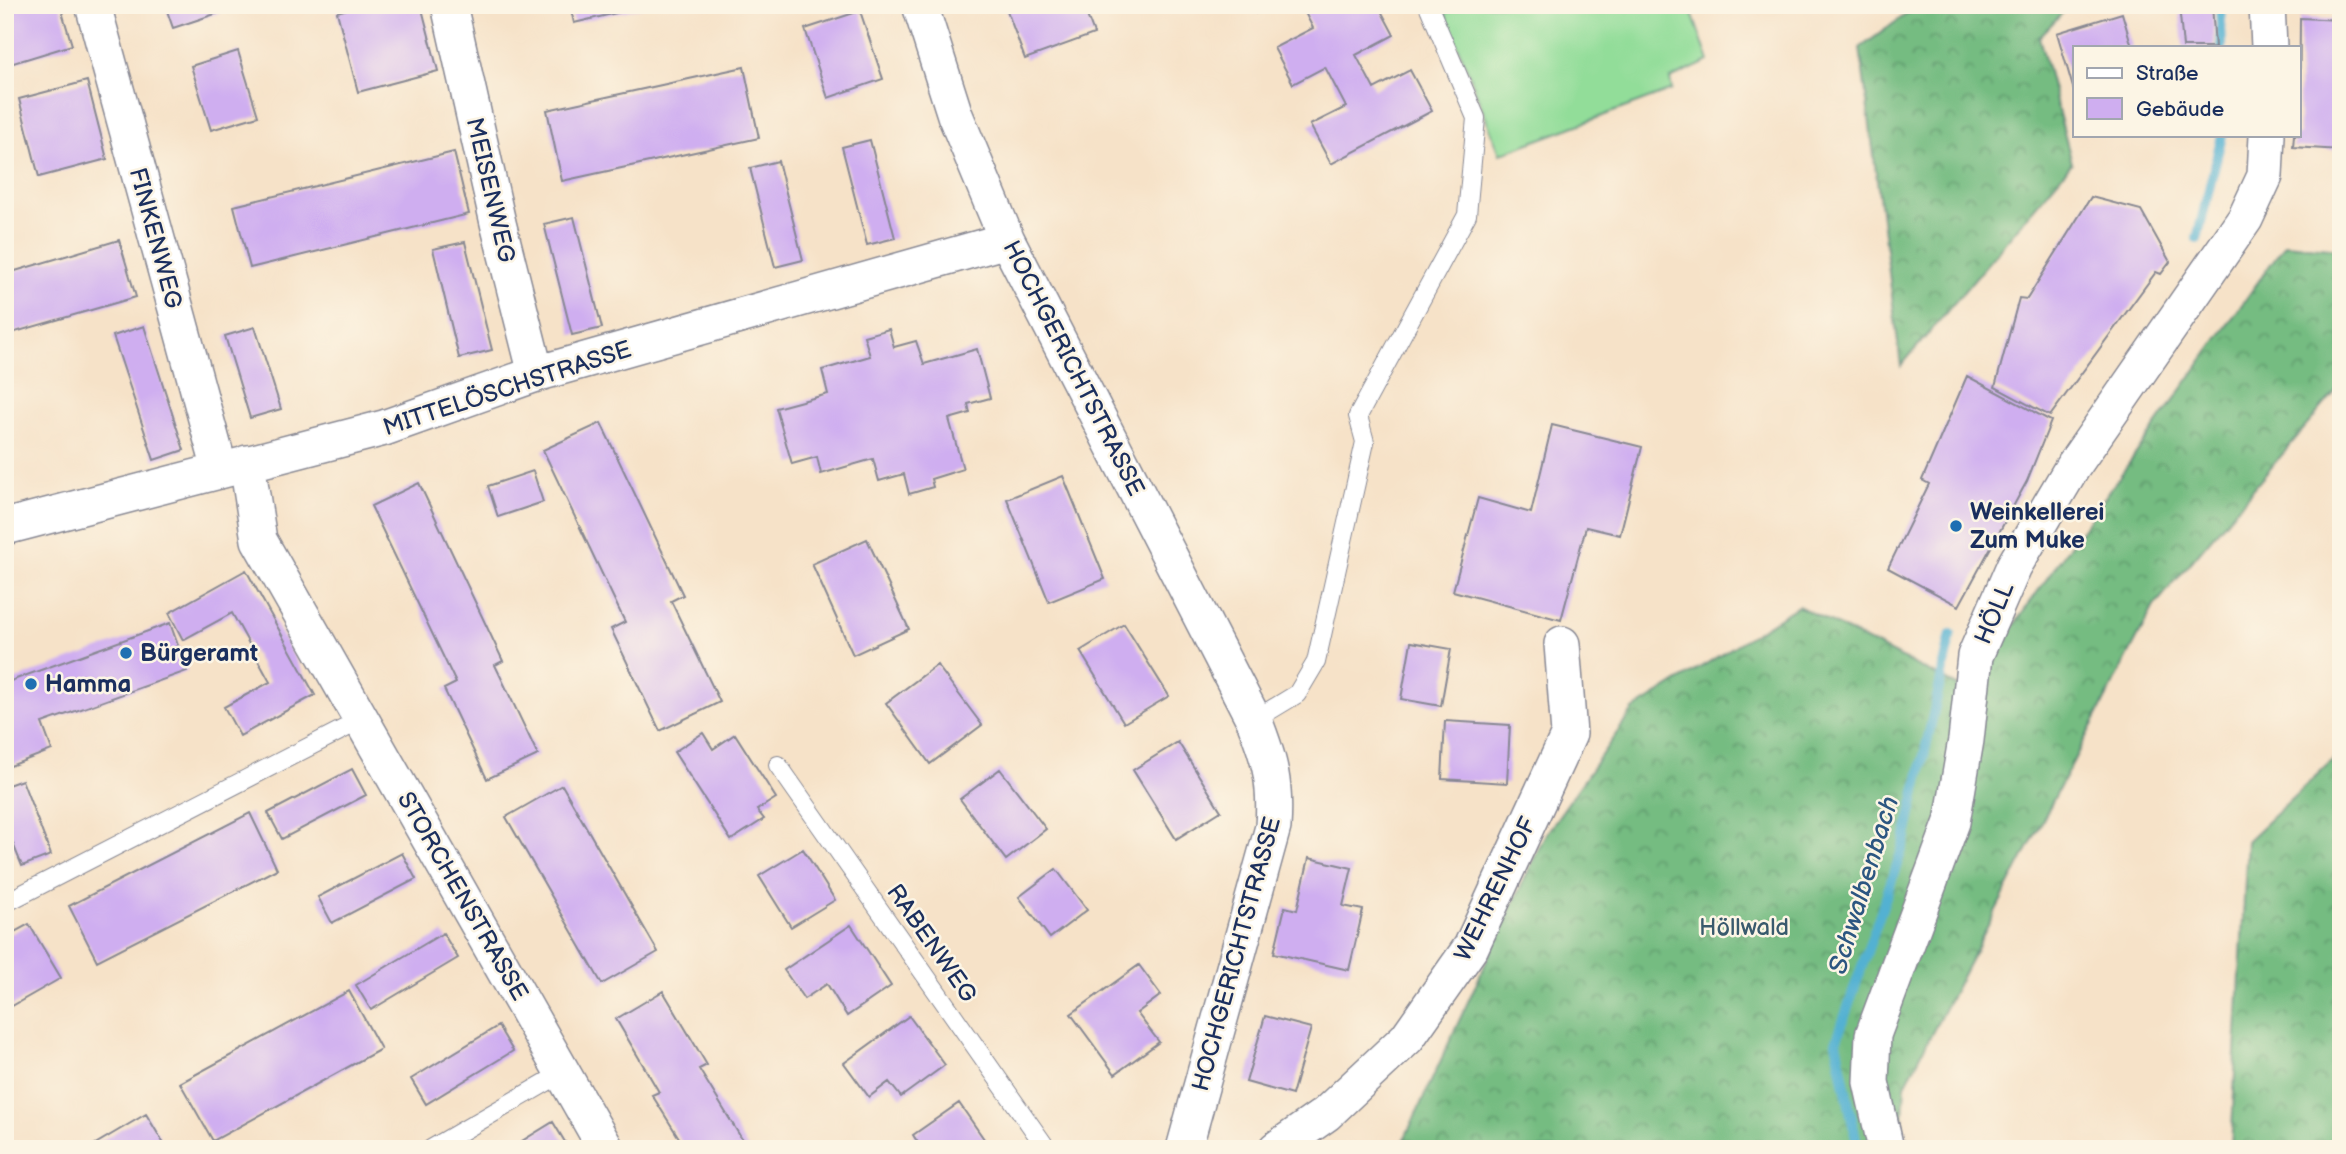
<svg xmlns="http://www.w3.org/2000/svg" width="2346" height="1154" viewBox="0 0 2346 1154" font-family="'Balsamiq Sans',sans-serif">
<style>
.grass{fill:url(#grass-tufts);stroke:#56867c;stroke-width:2}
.forest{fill:url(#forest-crowns);stroke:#487670;stroke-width:2}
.garden{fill:#92dd99;stroke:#56867c;stroke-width:2}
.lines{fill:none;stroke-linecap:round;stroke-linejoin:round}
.stream{stroke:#53b1d2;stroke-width:10}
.building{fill:#cfaef0}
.service-casing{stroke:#888893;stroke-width:20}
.minor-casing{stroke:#888893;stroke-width:38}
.service{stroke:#fff;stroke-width:18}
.minor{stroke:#fff;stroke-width:35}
.poi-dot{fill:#1f6fb2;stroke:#fcf5e5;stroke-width:2.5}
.labels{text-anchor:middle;stroke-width:5;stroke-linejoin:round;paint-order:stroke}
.street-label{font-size:24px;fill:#1b2f5e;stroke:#fcf5e5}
.poi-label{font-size:24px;font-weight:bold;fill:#1b2f5e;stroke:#fcf5e5;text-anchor:start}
.park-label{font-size:24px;fill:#395a6d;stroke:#fcf5e5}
.water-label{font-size:26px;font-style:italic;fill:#2c5681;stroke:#fcf5e5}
</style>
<defs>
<pattern id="grass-tufts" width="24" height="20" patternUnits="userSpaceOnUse" patternTransform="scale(1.75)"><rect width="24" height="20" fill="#92dd99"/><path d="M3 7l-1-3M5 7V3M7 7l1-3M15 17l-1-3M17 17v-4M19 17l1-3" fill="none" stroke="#7dbe86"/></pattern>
<pattern id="forest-crowns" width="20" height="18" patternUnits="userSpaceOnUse" patternTransform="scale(1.75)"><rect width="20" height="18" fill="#75bc81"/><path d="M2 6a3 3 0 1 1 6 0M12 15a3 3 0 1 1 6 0" fill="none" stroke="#5f996d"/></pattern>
</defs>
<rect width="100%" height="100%" fill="#fcf5e5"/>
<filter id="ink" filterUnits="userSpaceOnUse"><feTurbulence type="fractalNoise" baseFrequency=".0143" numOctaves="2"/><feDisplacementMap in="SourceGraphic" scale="14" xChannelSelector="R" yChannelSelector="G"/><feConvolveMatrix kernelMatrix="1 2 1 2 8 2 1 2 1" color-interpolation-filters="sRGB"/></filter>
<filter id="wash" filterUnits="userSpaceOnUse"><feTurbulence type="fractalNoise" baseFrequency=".00686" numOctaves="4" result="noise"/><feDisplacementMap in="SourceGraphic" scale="28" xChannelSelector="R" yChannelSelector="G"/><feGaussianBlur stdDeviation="1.57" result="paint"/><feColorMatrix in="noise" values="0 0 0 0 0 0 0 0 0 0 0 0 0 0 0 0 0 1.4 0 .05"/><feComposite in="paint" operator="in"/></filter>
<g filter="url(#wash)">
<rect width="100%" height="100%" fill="#f6e2c8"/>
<path class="grass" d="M 2341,1116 L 2341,1149 L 2329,1149 Z"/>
<path class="forest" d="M 1919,5 L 2070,5 L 2039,37 L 2072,163 L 1901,366 L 1860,48 Z
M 2285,244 L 2341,249 L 2341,385 L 2154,606 L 1905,1085 L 1901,1149 L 1412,1149 L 1404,1140 L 1544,837 L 1633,710 L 1798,606 L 1967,691 Z
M 2341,752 L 2341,1116 L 2329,1149 L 2231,1149 L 2247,841 Z"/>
<path class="garden" d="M 1469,5 L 1689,5 L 1709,61 L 1670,79 L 1672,90 L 1500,154 L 1445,13 Z"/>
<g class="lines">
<path class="stream" d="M 2220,5 L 2222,47
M 2197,239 L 2222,135
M 1858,1149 L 1836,1042 L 1905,841 L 1951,634"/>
</g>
<g id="blocks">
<path class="building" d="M 5,5 L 60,5 L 72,45 L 7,65 Z
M 165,5 L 229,5 L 230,9 L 173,28 Z
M 361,5 L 421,5 L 438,71 L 358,92 L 337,12 Z
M 570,5 L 646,5 L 646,6 L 574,23 Z
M 1005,5 L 1083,5 L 1094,34 L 1025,59 Z
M 1252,5 L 1270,5 L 1256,13 Z
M 1301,5 L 1341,5 L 1344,11 L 1355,5 L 1378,5 L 1394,35 L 1356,55 L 1374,89 L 1410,70 L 1432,111 L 1331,164 L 1310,125 L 1346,107 L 1325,67 L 1293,84 L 1274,48 L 1313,28 Z
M 2179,5 L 2212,5 L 2215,47 L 2183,47 Z
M 860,11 L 883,79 L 828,98 L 805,29 Z
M 2122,13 L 2132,47 L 2075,47 L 2074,91 L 2057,33 Z
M 2300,18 L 2341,20 L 2341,150 L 2293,147 L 2294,135 L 2299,135 Z
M 238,51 L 258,116 L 211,130 L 191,66 Z
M 744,67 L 759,138 L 562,181 L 547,110 Z
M 87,81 L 107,159 L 39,177 L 19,99 Z
M 870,140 L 895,238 L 867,245 L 842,147 Z
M 454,152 L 469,214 L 250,268 L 234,206 Z
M 778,161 L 803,260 L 775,267 L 750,168 Z
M 2091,197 L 2141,210 L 2170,262 L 2161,274 L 2156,272 L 2050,416 L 1995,387 L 2019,298 L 2027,299 Z
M 574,217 L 602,328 L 572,335 L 544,224 Z
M 119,240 L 136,297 L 5,335 L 5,274 Z
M 465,242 L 492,350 L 459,358 L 433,249 Z
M 144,326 L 184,450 L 154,460 L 113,336 Z
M 255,327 L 281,409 L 250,418 L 225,336 Z
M 889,329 L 894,347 L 916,341 L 924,364 L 977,349 L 990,398 L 968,404 L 970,413 L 949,419 L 963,469 L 931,479 L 933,487 L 909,494 L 904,474 L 879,481 L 873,459 L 821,474 L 817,457 L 792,464 L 776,408 L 828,394 L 822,370 L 870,356 L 864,336 Z
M 1967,376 L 2051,421 L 2027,481 L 1959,606 L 1888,568 L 1929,484 L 1922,480 Z
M 601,423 L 683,595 L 671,601 L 720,702 L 660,731 L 611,629 L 625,622 L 543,450 Z
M 1552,425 L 1642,447 L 1620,535 L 1586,527 L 1561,620 L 1453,591 L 1478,498 L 1531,513 Z
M 533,471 L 543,502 L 498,517 L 488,486 Z
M 1063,476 L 1105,579 L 1049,602 L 1007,499 Z
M 419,483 L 503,661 L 495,665 L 538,755 L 487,779 L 444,689 L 456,683 L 371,506 Z
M 867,539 L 909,629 L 853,655 L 812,564 Z
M 246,570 L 315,695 L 240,736 L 224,707 L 270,682 L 232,613 L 183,640 L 169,613 Z
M 170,623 L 187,671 L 42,723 L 52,750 L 5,768 L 5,683 Z
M 1124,624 L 1169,696 L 1124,723 L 1080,651 Z
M 1411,642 L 1451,649 L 1441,706 L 1401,699 Z
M 937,665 L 982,725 L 930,764 L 886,703 Z
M 1445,721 L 1510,725 L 1507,783 L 1442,779 Z
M 703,733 L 713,749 L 735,734 L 776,798 L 757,810 L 764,819 L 731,840 L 674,752 Z
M 1178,742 L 1221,811 L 1176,839 L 1133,770 Z
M 352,769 L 366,795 L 282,839 L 268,813 Z
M 1000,769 L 1046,829 L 1006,860 L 960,799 Z
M 22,780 L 51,855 L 22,866 L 5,824 L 5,786 Z
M 562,785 L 658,952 L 602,984 L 506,817 Z
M 250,813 L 277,869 L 97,961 L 69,906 Z
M 803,849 L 835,900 L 791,927 L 759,876 Z
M 402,853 L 416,879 L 332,923 L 318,897 Z
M 1309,858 L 1352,868 L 1343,906 L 1363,910 L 1349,970 L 1274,953 L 1285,907 L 1297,910 Z
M 1056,869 L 1087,910 L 1050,938 L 1019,897 Z
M 29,924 L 61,978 L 5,1010 L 5,937 Z
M 851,925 L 891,986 L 847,1016 L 827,984 L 804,999 L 784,970 Z
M 443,933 L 458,958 L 371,1010 L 356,985 Z
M 1139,965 L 1161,995 L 1137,1013 L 1159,1042 L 1115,1074 L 1071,1014 Z
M 349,991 L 381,1049 L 213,1141 L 180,1083 Z
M 663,991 L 707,1065 L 699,1069 L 748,1149 L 686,1149 L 652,1095 L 659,1092 L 616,1019 Z
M 909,1016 L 945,1065 L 901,1097 L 889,1082 L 869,1097 L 844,1063 Z
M 1265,1016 L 1311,1028 L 1292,1095 L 1246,1082 Z
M 498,1026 L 513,1051 L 426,1104 L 411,1079 Z
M 959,1103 L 991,1149 L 922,1149 L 913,1135 Z
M 146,1114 L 167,1149 L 87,1149 Z
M 553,1122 L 568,1147 L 565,1149 L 509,1149 Z"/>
</g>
</g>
<g filter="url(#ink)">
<use href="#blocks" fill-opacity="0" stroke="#888893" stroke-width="2"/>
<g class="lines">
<g class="service-casing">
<path id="service" d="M 1254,720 L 1297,694 L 1316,662 L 1365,442 L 1358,416 L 1467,215 L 1476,118 L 1428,5
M 778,765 L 1047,1149
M 5,903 L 363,719
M 431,1149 L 564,1072"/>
</g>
<g class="minor-casing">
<path id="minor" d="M 93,5 L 220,470
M 449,5 L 498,223 L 536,374
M 920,5 L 955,115 L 1007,240 L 1254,720 C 1270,760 1276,783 1273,827 L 1184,1149
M 2267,5 L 2269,47
M 247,463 L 259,540 L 606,1149
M 5,527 L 384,428 L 536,374 L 1007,240
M 1276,1149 L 1326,1114 L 1407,1038 L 1471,947 L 1569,734 L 1562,644
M 1886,1149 L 1871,1082 L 1873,1035 L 1952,822 L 1966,740 L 1975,656 L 2014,566 L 2072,468 L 2245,219 L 2265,176 L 2267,135"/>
</g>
<use href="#service" class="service"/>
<use href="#minor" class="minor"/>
</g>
</g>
<g class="poi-dot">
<circle cx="1956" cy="526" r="7"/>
<circle cx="126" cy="653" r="7"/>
<circle cx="31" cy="684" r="7"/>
</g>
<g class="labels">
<g class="street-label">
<text transform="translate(491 190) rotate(77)" y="8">MEISENWEG</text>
<text transform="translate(156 238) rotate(75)" y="8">FINKENWEG</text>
<text transform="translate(1074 368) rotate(63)" y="8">HOCHGERICHTSTRASSE</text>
<text transform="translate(507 388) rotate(-18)" y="8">MITTELÖSCHSTRASSE</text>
<text transform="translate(1994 613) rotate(-67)" y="8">HÖLL</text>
<text transform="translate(1495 889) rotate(-64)" y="8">WEHRENHOF</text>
<text transform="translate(463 896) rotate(60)" y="8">STORCHENSTRASSE</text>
<text transform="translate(932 943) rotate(55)" y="8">RABENWEG</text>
<text transform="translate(1236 954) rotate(-75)" y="8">HOCHGERICHTSTRASSE</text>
</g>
<g class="poi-label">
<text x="1970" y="520">Weinkellerei<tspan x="1970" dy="28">Zum Muke</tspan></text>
<text x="140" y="661">Bürgeramt</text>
<text x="45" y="692">Hamma</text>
</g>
<g class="park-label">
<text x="1744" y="935">Höllwald</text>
</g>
<g class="water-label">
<text transform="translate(1863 885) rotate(-73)" y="9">Schwalbenbach</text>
</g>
</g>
<rect width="2346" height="1154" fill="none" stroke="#fcf5e5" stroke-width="28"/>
<rect x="2073" y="46" width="228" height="91" fill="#fcf5e5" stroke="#a2a6af" stroke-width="2"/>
<rect x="2087" y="68" width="35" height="10" fill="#ffffff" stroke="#a2a6af" stroke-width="2"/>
<text x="2136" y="80" font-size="21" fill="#1b2f5e">Straße</text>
<rect x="2087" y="98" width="35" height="21" fill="#cfaef0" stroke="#a2a6af" stroke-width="2"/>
<text x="2136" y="116" font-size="21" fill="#1b2f5e">Gebäude</text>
</svg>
